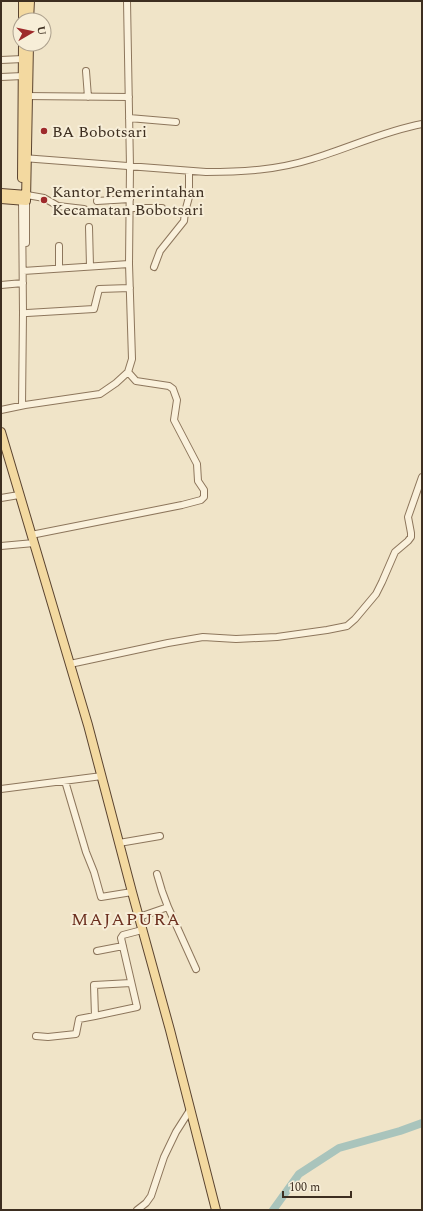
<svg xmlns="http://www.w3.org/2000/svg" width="423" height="1211" viewBox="0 0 423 1211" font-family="Spectral,serif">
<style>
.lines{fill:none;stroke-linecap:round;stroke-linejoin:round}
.river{stroke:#a9c4bc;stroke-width:8}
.minor-casing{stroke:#8d765c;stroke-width:8}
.major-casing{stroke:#5b4430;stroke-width:10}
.minor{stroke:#faf1dc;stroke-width:6}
.major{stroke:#f3d9a0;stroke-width:8}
.poi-dot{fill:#9e2a2b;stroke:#f7eed8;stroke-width:1.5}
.labels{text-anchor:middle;stroke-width:4;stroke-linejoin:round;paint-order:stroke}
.poi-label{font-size:16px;fill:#3d2e20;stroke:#f7eed8;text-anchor:start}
.quarter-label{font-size:18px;letter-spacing:1px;fill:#6b2e1e;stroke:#f7eed8}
</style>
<rect width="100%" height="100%" fill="#f0e4c8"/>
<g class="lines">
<path class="river" d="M 273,1210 L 299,1174 L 339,1148 L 400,1131 L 422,1123"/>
<g class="minor-casing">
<path id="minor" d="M 1,60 L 23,59
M 86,71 L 88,97
M 1,77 L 23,76
M 24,96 L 129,97
M 129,118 L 176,122
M 23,158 L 206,172 C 243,172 277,170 312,159 C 349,148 384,131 422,124
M 27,195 L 44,198 L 58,206 L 84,209
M 26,201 L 26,243
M 97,201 L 130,199
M 130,208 L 162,208
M 89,227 L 90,266
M 154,267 L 160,251 L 184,221 L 185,212 L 189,197 L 189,171
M 59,268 L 59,246
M 23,271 L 129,264
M 1,285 L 23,283
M 27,313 L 94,309 L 99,289 L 130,288
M 22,405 L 23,313 L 22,201
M 1,410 L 25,405 L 100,394 L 116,383 L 128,372 L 132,359 L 129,264 L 130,167 L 127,1
M 1,498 L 19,495
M 31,535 L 182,505 L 201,500 L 204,497 L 204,490 L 198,481 L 197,464 L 174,420 L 177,400 L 173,389 L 169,386 L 136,381 L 128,372
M 1,546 L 34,543
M 70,664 L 168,643 L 203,637 L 236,639 L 277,637 L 327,630 L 347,626 L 355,619 L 376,594 L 382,582 L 395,552 L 408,541 L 411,537 L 411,533 L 408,517 L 422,477
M 65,781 L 86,852 L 94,872 L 101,897 L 132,892
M 1,789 L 102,776
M 119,843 L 160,836
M 157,874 L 162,891 L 168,907
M 139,917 L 168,907 L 196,969
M 97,951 L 123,946
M 95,1016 L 137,1007 L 121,938 L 123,935 L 142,930
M 36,1036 L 48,1037 L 76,1034 L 79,1019 L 95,1016 L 94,985 L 131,983
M 137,1210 L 146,1203 L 151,1196 L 164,1157 L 176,1132 L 190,1110"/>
</g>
<g class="major-casing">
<path id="major" d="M 23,20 L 23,1
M 29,20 L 30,1
M 22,178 L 23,44
M 1,193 L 27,195
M 1,199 L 26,201 L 29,44
M 1,432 L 88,725 L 132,892 L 170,1030 L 216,1210"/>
</g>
<use href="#minor" class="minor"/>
<use href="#major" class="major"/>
</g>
<g class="poi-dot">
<circle cx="44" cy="131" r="4"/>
<circle cx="44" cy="200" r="4"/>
</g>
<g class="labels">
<g class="poi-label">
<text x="52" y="137">BA Bobotsari</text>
<text x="52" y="197">Kantor Pemerintahan<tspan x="52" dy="18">Kecamatan Bobotsari</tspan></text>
</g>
<g class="quarter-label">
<text x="126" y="925">MAJAPURA</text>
</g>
</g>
<rect width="423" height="1211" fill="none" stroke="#3d2e20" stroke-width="4"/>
<g transform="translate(32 32) rotate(81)"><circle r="19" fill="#f7eed8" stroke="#ada18e"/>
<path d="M0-3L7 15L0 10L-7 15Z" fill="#9e2a2b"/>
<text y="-6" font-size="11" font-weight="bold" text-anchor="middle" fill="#3d2e20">U</text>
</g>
<path d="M283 1191v6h68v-6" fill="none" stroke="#3d2e20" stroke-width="2"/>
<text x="289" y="1191" font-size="12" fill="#3d2e20" stroke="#f7eed8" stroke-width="3" paint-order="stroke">100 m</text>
</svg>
